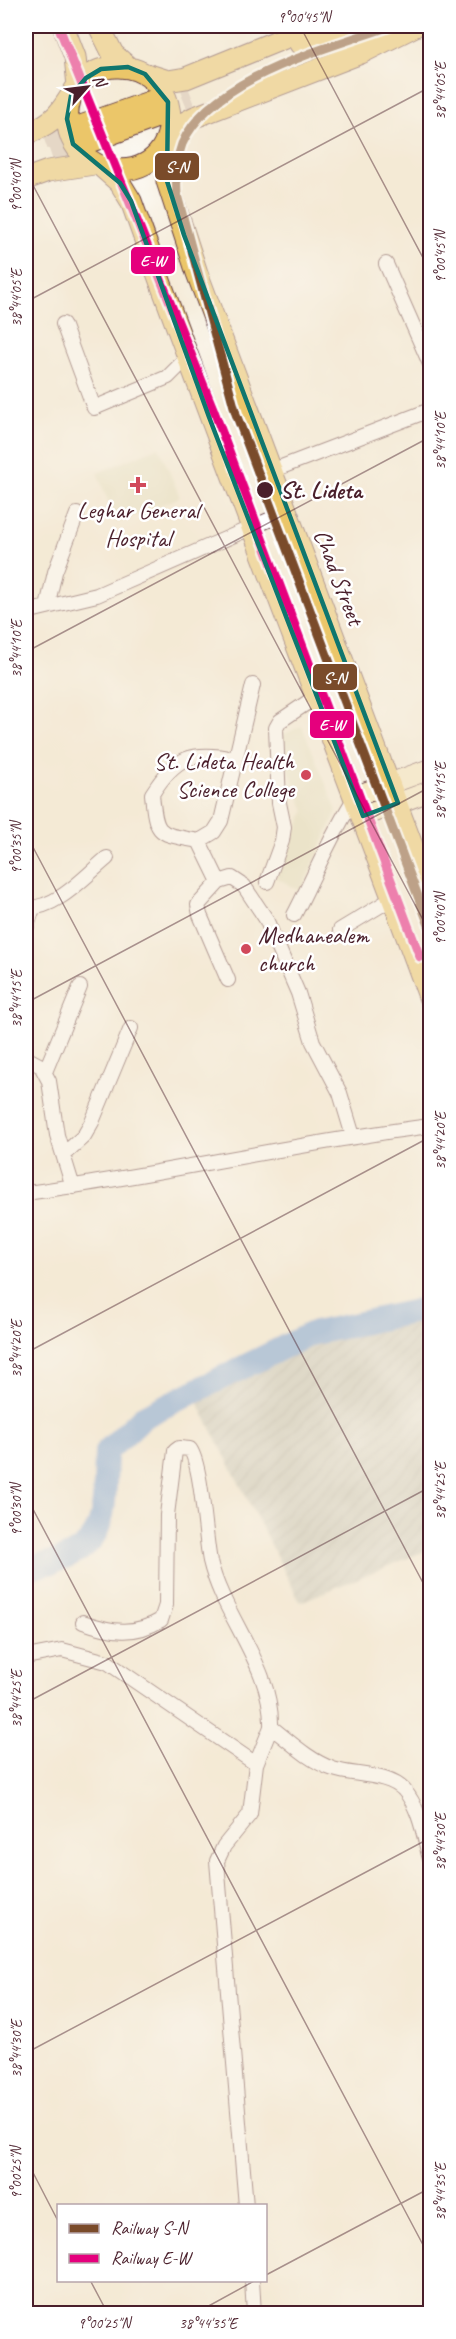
<svg xmlns="http://www.w3.org/2000/svg" width="456" height="2339" viewBox="0 0 456 2339" font-family="Caveat,sans-serif">
<style>
.built{fill:#e1dcba}
.industrial{fill:url(#industrial-furrows)}
.lines{fill:none;stroke-linecap:round;stroke-linejoin:round}
.river{stroke:#6f9dd7;stroke-width:24}
.primary-tunnel{stroke:#d2c1b4;stroke-width:21;stroke-dasharray:21 10;stroke-linecap:butt}
.street-casing{stroke:#643d45;stroke-width:16}
.secondary-casing{stroke:#643d45;stroke-width:22}
.primary-casing{stroke:#643d45;stroke-width:23}
.street{stroke:#fff;stroke-width:14}
.secondary{stroke:#f7e8c3;stroke-width:20}
.primary{stroke:#ebc669;stroke-width:21}
.rail-1-casing{stroke:#fff;stroke-width:14}
.rail-2-casing{stroke:#fff;stroke-width:14}
.rail-1{stroke:#7a4b2a;stroke-width:9}
.rail-2{stroke:#e5007d;stroke-width:9}
.marked{fill:none;stroke:#0f766e;stroke-width:4.5;stroke-linejoin:round}
.ticks{fill:none;stroke:#4a1f2b;stroke-width:1.5;stroke-opacity:0.45}
.poi-dot{fill:#d1495b;stroke:#fff;stroke-width:2}
.stop-dot{fill:#4a1f2b;stroke:#fff;stroke-width:2}
.labels{text-anchor:middle;stroke-width:5;stroke-linejoin:round;paint-order:stroke}
.stop-label{font-size:24px;font-weight:bold;fill:#4a1f2b;stroke:#fff;text-anchor:start}
.poi-label{font-size:24px;fill:#4a1f2b;stroke:#fff}
.street-label{font-size:24px;fill:#4a1f2b;stroke:#fff}
.line-badge{stroke:#fff;stroke-width:2}
.badge-label{font-size:16px;text-anchor:middle;font-weight:bold;fill:#fff}
.neatline{fill:none;stroke:#4a1f2b;stroke-width:2}
.ticks-label{font-size:15px;text-anchor:middle;fill:#4a1f2b}
</style>
<defs>
<pattern id="industrial-furrows" width="10" height="10" patternUnits="userSpaceOnUse" patternTransform="scale(1.5)"><rect width="10" height="10" fill="#c5c5b8"/><path d="M-1 1l2-2M0 10L10 0M9 11l2-2" fill="none" stroke="#aba99e"/></pattern>
</defs>
<rect width="100%" height="100%" fill="#fff"/>
<filter id="ink" filterUnits="userSpaceOnUse"><feTurbulence type="fractalNoise" baseFrequency=".0167" numOctaves="2"/><feDisplacementMap in="SourceGraphic" scale="12" xChannelSelector="R" yChannelSelector="G"/><feConvolveMatrix kernelMatrix="1 2 1 2 8 2 1 2 1" color-interpolation-filters="sRGB"/></filter>
<filter id="wash" filterUnits="userSpaceOnUse"><feTurbulence type="fractalNoise" baseFrequency=".008" numOctaves="4" result="noise"/><feDisplacementMap in="SourceGraphic" scale="24" xChannelSelector="R" yChannelSelector="G"/><feGaussianBlur stdDeviation="1.35" result="paint"/><feColorMatrix in="noise" values="0 0 0 0 0 0 0 0 0 0 0 0 0 0 0 0 0 1.4 0 .05"/><feComposite in="paint" operator="in"/></filter>
<g filter="url(#wash)">
<rect width="100%" height="100%" fill="#f4ead6"/>
<path class="built" d="M 159,447 L 180,497 L 117,523 L 97,473 Z
M 302,726 L 337,811 L 301,892 L 276,877 L 305,811 L 276,738 Z"/>
<path class="industrial" d="M 419,1318 L 430,1321 L 430,1549 L 300,1602 L 197,1401 L 307,1347 Z"/>
<g class="lines">
<path class="river" d="M 26,1568 C 108,1554 104,1525 106,1452 L 143,1417 L 310,1334 L 430,1308"/>
</g>
</g>
<g filter="url(#ink)">
<g class="lines">
<path class="primary-tunnel" d="M 152,101 L 188,87
M 157,117 L 193,102
M 44,139 L 78,127
M 51,155 L 84,144"/>
<g class="street-casing">
<path id="street" d="M 386,264 L 430,364
M 63,324 L 94,408 L 168,377 L 187,358
M 271,471 L 430,410
M 47,607 L 55,572 L 77,514
M 26,612 L 97,595 L 287,512
M 199,841 C 158,833 156,837 152,794 C 175,757 192,750 234,759
M 219,882 L 199,841 L 214,832 L 221,821 L 253,685
M 267,882 L 282,841 L 284,827 L 279,803 L 276,728 L 280,721 L 317,696
M 26,908 C 57,909 84,877 107,858
M 294,915 C 315,875 331,834 356,796
M 26,929 L 33,908
M 340,930 L 393,898
M 228,980 L 200,915 L 198,905 L 219,882 L 232,878 L 244,886 L 266,919 L 298,993 L 313,1042 L 340,1093 L 353,1136
M 26,1058 L 41,1066 L 49,1081 L 57,1135 L 73,1187
M 45,1072 L 80,987
M 63,1155 L 84,1136 L 92,1122 L 131,1028
M 26,1193 C 161,1175 295,1143 430,1126
M 83,1622 C 111,1632 134,1636 161,1620 L 166,1605 L 167,1515 L 175,1451 L 179,1448 L 190,1449 C 202,1466 205,1537 210,1561 C 223,1617 273,1667 271,1727
M 26,1657 L 62,1650 L 107,1662 L 256,1764 L 250,1814 L 224,1846 L 217,1861 L 246,2206
M 256,1764 L 271,1727 C 290,1742 310,1761 333,1769 C 354,1776 388,1773 404,1790 C 420,1808 424,1837 430,1859
M 252,2280 L 254,2314"/>
</g>
<g class="secondary-casing">
<path id="secondary" d="M 356,796 L 430,769
M 363,816 L 430,791"/>
</g>
<g class="primary-casing">
<path id="primary" d="M 63,26 L 75,57 L 78,86
M 99,26 L 113,54 L 128,67
M 300,44 L 347,26
M 146,74 L 168,81 L 186,78 L 314,26
M 78,127 L 152,101
M 169,131 L 195,117 L 361,53 L 415,26
M 26,134 C 36,130 49,124 57,115 C 65,106 71,95 78,85 C 98,62 134,61 155,82 C 168,95 172,112 169,129 C 156,198 47,174 71,96
M 166,141 L 167,181 L 197,273 L 430,893
M 84,144 L 157,117
M 103,168 L 120,183 L 131,201 C 227,469 332,733 430,999
M 26,179 L 48,171 L 94,164"/>
</g>
<use href="#street" class="street"/>
<use href="#secondary" class="secondary"/>
<use href="#primary" class="primary"/>
<g class="rail-1-casing">
<path id="rail-1" d="M 390,26 C 327,49 211,77 182,144 C 176,160 176,178 177,195 L 236,414 L 430,928"/>
</g>
<g class="rail-2-casing">
<path id="rail-2" d="M 60,30 L 214,411 L 420,957"/>
</g>
<use href="#rail-1" class="rail-1"/>
<use href="#rail-2" class="rail-2"/>
</g>
</g>
<path d="M0 0H456V2339H0ZM 128,67 L 145,74 L 168,102 L 167,181 L 184,235 L 398,803 L 363,816 L 209,417 L 131,201 L 120,183 L 73,144 L 67,119 L 71,96 L 86,78 L 101,69 Z" fill="#f4ead6" fill-opacity=".55" fill-rule="evenodd"/>
<path class="marked" d="M 128,67 L 145,74 L 168,102 L 167,181 L 184,235 L 398,803 L 363,816 L 209,417 L 131,201 L 120,183 L 73,144 L 67,119 L 71,96 L 86,78 L 101,69 Z"/>
<path class="ticks" d="M 300,26 L 430,271M 26,172 L 430,933M 26,302 L 430,87M 26,652 L 430,437M 26,834 L 430,1596M 26,1003 L 430,787M 26,1353 L 430,1137M 26,1496 L 430,2258M 26,1703 L 430,1487M 26,2053 L 430,1838M 26,2159 L 58,2221M 266,2275 L 430,2188M 90,2280 L 108,2314M 194,2314 L 256,2280"/>
<g class="poi-dot">
<path d="M135 476h6v6h6v6h-6v6h-6v-6h-6v-6h6z"/>
<circle cx="306" cy="775" r="6"/>
<circle cx="246" cy="949" r="6"/>
</g>
<circle class="stop-dot" cx="265" cy="490" r="9"/>
<g class="labels">
<g class="stop-label">
<text x="280" y="498">St. Lideta</text>
</g>
<g class="poi-label">
<text x="138" y="518">Leghar General<tspan x="138" dy="28">Hospital</tspan></text>
<text x="294" y="769" text-anchor="end">St. Lideta Health<tspan x="294" dy="28">Science College</tspan></text>
<text x="258" y="943" text-anchor="start">Medhanealem<tspan x="258" dy="28">church</tspan></text>
</g>
<g class="street-label">
<text transform="translate(339 577) rotate(69)" y="8">Chad Street</text>
</g>
</g>
<g class="line-badge">
<rect x="154" y="152" width="46" height="29" rx="6" fill="#7a4b2a"/>
<rect x="130" y="246" width="46" height="29" rx="6" fill="#e5007d"/>
<rect x="312" y="663" width="46" height="28" rx="6" fill="#7a4b2a"/>
<rect x="309" y="710" width="46" height="29" rx="6" fill="#e5007d"/>
</g>
<g class="badge-label">
<text x="177" y="172">S-N</text>
<text x="153" y="266">E-W</text>
<text x="335" y="683">S-N</text>
<text x="332" y="730">E-W</text>
</g>
<rect width="456" height="2339" fill="none" stroke="#fff" stroke-width="66"/>
<rect x="57" y="2204" width="210" height="78" fill="#ffffff" stroke="#b7a5aa" stroke-width="1.5"/>
<rect x="69" y="2224" width="30" height="9" fill="#7a4b2a" stroke="#b7a5aa" stroke-width="1.5"/>
<text x="111" y="2234" font-size="18" fill="#4a1f2b">Railway S-N</text>
<rect x="69" y="2254" width="30" height="9" fill="#e5007d" stroke="#b7a5aa" stroke-width="1.5"/>
<text x="111" y="2264" font-size="18" fill="#4a1f2b">Railway E-W</text>
<g transform="translate(87 87) rotate(62)" stroke="#ffffff" stroke-width="4.5" paint-order="stroke">
<path d="M0-4.5L10 22L0 15L-10 22Z" fill="#4a1f2b"/>
<text y="-9" font-size="16" font-weight="bold" text-anchor="middle" fill="#4a1f2b">N</text>
</g>
<rect x="33" y="33" width="390" height="2273" class="neatline"/>
<g class="ticks-label">
<text x="304" y="22">9°00'45"N</text>
<text transform="translate(440 91) rotate(-90)" y="5">38°44'05"E</text>
<text transform="translate(16 186) rotate(-90)" y="5">9°00'40"N</text>
<text transform="translate(440 257) rotate(-90)" y="5">9°00'45"N</text>
<text transform="translate(16 298) rotate(-90)" y="5">38°44'05"E</text>
<text transform="translate(440 441) rotate(-90)" y="5">38°44'10"E</text>
<text transform="translate(16 649) rotate(-90)" y="5">38°44'10"E</text>
<text transform="translate(440 791) rotate(-90)" y="5">38°44'15"E</text>
<text transform="translate(16 848) rotate(-90)" y="5">9°00'35"N</text>
<text transform="translate(440 919) rotate(-90)" y="5">9°00'40"N</text>
<text transform="translate(16 999) rotate(-90)" y="5">38°44'15"E</text>
<text transform="translate(440 1141) rotate(-90)" y="5">38°44'20"E</text>
<text transform="translate(16 1349) rotate(-90)" y="5">38°44'20"E</text>
<text transform="translate(440 1491) rotate(-90)" y="5">38°44'25"E</text>
<text transform="translate(16 1510) rotate(-90)" y="5">9°00'30"N</text>
<text transform="translate(16 1699) rotate(-90)" y="5">38°44'25"E</text>
<text transform="translate(440 1842) rotate(-90)" y="5">38°44'30"E</text>
<text transform="translate(16 2049) rotate(-90)" y="5">38°44'30"E</text>
<text transform="translate(16 2173) rotate(-90)" y="5">9°00'25"N</text>
<text transform="translate(440 2192) rotate(-90)" y="5">38°44'35"E</text>
<text x="104" y="2328">9°00'25"N</text>
<text x="208" y="2328">38°44'35"E</text>
</g>
</svg>
